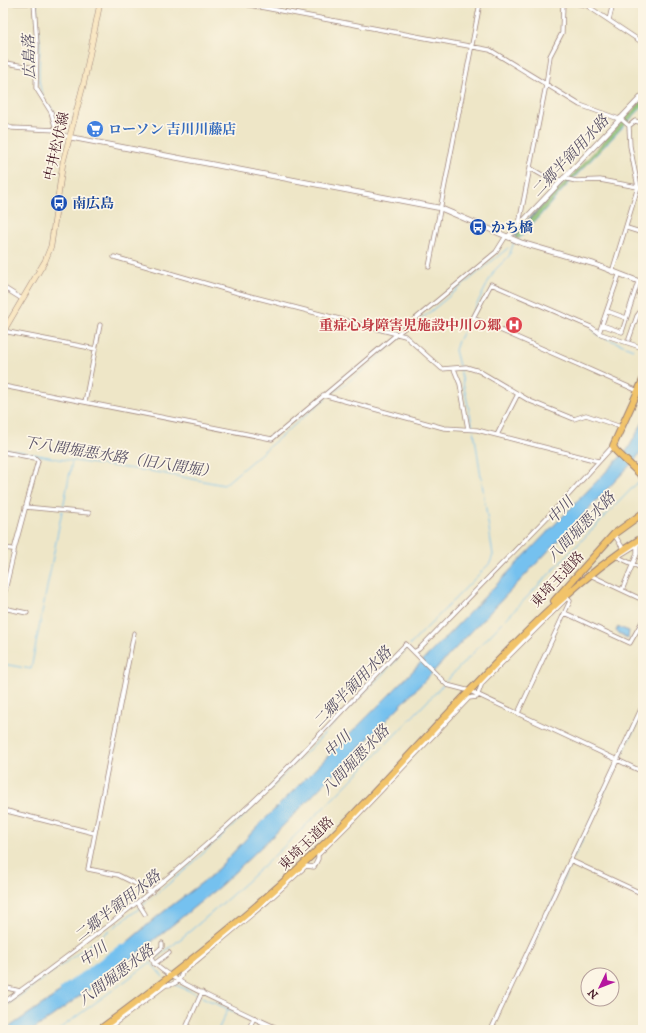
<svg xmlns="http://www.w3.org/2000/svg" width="646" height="1033" viewBox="0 0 646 1033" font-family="'IM FELL DW Pica','Noto Serif JP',serif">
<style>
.green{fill:#8fc476;stroke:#6c7250}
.water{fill:#75c1ef;stroke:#60708d}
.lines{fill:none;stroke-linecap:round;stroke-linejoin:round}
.stream{stroke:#75c1ef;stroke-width:1}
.river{stroke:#75c1ef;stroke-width:6}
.minor-casing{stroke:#9c8279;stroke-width:5}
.tertiary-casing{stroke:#9c8279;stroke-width:6}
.secondary-casing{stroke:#9c8279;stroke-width:6}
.primary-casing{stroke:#9c8279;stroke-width:8}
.trunk-casing{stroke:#9c8279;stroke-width:8}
.minor{stroke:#fff;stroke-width:3.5}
.tertiary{stroke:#fff;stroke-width:4.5}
.secondary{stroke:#f9e7c3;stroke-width:5}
.primary{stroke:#f1c36a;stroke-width:6}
.trunk{stroke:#f1c36a;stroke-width:6}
.labels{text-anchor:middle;stroke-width:3.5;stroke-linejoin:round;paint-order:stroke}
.shop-label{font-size:14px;font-weight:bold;fill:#366cbe;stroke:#fcf5e5;text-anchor:start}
.street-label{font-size:14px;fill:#4a1f2b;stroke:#fcf5e5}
.transit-label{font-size:14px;font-weight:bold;fill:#164399;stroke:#fcf5e5;text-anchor:start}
.health-label{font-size:14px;font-weight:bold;fill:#be3a42;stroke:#fcf5e5;text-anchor:end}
.water-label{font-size:15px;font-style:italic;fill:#575066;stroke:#fcf5e5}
</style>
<rect width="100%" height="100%" fill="#fcf5e5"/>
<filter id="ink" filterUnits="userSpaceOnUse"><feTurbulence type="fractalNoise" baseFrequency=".025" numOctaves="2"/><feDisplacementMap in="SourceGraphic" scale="8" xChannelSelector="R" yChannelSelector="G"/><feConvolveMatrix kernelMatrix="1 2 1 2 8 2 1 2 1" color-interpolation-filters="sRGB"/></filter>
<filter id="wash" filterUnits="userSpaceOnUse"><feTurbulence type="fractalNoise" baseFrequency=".012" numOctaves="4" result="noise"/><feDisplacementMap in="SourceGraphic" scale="16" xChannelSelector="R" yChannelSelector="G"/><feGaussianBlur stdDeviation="0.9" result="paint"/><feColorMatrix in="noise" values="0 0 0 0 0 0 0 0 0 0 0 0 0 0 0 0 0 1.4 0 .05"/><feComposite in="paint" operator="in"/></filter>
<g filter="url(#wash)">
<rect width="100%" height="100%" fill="#eee6c7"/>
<path class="green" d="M 643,100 L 643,106 L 569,182 L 519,239 L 516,238 L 518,233 L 528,222 Z"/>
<path class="water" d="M 565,180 L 518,232 L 516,237 L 514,235 L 517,231 Z
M 643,422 L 643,449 L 635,460 L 430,675 L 278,831 L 220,886 L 127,962 L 33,1030 L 5,1030 L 104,962 L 158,916 L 212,875 L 260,824 L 402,682 L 628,449 Z
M 618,627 L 629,631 L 628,639 L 616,631 Z"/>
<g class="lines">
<path class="stream" d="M 37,3 C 35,17 40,32 40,46 C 40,62 36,81 43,96
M 49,105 L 54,112 L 61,130
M 627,123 L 643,106
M 573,179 L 625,125
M 519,239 L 571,181
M 593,330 L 598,335 L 633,349
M 403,334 L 508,248
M 459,366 L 455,350 L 458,341 L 494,271 L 509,256 L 514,242
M 460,369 L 473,428
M 330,395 L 369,366 L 401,336
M 3,448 L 59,459 L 156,472 L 224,485 L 327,397
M 63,508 L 72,462
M 410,645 L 490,563 L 493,555 L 474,431
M 3,664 L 31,669 L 62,511
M 446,681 L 641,479
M 620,759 L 643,711
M 596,810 L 618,763
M 573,859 L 595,813
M 142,906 L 185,870 L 250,810 L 408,648
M 549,909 L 571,863
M 530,951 L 548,912
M 154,960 C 260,878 351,780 444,684
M 151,963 L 163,977
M 176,985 L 199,995
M 202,997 L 251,1020
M 3,1008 L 140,908
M 254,1022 L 272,1030
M 58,1030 L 151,962
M 218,1030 L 228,1009"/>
<path class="river" d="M 63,990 L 122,947"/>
</g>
</g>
<g filter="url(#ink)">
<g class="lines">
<g class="minor-casing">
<path id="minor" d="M 15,3 L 30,3
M 34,3 L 37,45 L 36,88 L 51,112 L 57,133 L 69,137
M 239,3 L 490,50 L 580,105 L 619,119
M 574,3 L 586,5 L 643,43
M 609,20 L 613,3
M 6,63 L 36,68
M 620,118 L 629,126 L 635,121 L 643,123
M 3,125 L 12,128 L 57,130
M 530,168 L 542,175 L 561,180
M 563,178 L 576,181 L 600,180 L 643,188
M 519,224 L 546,85 L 550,56 L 562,33 L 563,3
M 627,228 L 643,233
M 114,257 L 235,292 L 405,336 L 442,369 L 466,367 L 479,371 L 530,401 L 574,419 L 586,415 L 621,427
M 429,267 L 480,3
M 612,272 L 638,187 L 630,146 L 629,126
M 3,287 L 22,299
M 607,311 L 626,318
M 602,325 L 622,332 L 638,282
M 3,331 L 96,349
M 599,333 L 619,275
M 397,334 L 496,252 L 506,236
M 629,339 L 637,316 L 643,308
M 454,369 L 460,384 L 468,429
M 3,386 L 272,439 L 397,334
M 638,391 L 473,318 L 491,284 L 591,327 L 601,334 L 643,348
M 323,395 L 444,428 L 477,430 L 598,461
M 85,402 L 100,325
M 497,435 L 518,394
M 3,452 L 35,458 L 38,461 L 14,550
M 25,507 L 89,513
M 614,534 L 624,550
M 3,548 L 12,549
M 617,557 L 643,541
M 618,557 L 643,569
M 592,576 L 643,600
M 622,590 L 637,554 L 637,545
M 3,599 L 14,552
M 3,608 L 27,613
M 565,613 L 630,643 L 643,620
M 134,633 L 88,869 L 118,875 L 152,892
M 414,652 L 419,649 L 562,502 L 613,446
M 518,713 L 570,601 L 567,598
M 3,810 L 94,833
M 570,860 L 643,894
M 138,903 L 145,914
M 162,943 L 162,947 L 151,957 C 153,974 235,1008 254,1018 L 248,1030
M 154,964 L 169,953
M 3,987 L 20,991
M 3,1003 C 92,940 178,874 257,798 C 308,749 356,695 406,644 L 447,685 L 470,691 L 643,772
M 106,1030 L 166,985 C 174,985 180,982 182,973 L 268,901 L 306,866 L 314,867 L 318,859 L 318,855 L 354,819 L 469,698 L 477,697 L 482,683 L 567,598
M 185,1030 L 202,992
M 491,1030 L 641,709 L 643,710"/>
</g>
<g class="tertiary-casing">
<path id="tertiary" d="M 69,137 L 440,208 L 522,243 L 594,264 L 643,283
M 508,237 L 643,95
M 254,1018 L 280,1030"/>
</g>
<g class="secondary-casing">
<path id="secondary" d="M 3,332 L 45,261 L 51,246 L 63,162 L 84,82 L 100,3"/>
</g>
<g class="primary-casing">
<path id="primary" d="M 643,380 L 613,446 L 616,451 L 643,477"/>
</g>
<g class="trunk-casing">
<path id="trunk" d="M 554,601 L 614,534 L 643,513
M 99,1030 C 187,965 273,897 350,818 C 394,772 436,726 480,680 C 530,627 581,576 643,537"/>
</g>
<use href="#minor" class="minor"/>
<use href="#tertiary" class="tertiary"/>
<use href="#secondary" class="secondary"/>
<use href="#primary" class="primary"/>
<use href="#trunk" class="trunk"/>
</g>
</g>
<defs>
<g id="supermarket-disc" transform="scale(0.9)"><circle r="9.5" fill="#3f7fe0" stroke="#fcf5e5"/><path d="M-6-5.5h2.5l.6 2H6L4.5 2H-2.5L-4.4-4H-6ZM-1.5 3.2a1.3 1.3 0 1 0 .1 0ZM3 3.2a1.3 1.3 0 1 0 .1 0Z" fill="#fff"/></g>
<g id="bus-disc" transform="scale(0.9)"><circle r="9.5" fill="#1a4fb4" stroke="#fcf5e5"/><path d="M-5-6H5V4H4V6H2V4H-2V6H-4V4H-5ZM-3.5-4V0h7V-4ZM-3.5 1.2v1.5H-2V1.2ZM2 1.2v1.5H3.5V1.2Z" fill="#fff"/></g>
<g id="hospital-disc" transform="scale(0.9)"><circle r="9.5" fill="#e0444e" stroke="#fcf5e5"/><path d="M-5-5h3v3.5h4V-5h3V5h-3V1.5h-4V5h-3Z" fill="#fff"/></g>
</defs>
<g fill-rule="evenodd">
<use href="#supermarket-disc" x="95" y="129"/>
<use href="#bus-disc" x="59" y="203"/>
<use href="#bus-disc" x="478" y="227"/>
<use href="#hospital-disc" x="514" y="325"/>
</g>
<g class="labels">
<g class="shop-label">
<text x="108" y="134">ローソン 吉川川藤店</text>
</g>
<g class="street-label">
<text transform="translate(56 146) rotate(-77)" y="5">中井松伏線</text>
<text transform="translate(557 579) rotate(-47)" y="5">東埼玉道路</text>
<text transform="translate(306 843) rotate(-44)" y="5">東埼玉道路</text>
</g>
<g class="transit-label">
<text x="72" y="208">南広島</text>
<text x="491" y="232">かち橋</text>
</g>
<g class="health-label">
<text x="501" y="330">重症心身障害児施設中川の郷</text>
</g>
<g class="water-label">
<text transform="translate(29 57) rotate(-92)" y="5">広島落</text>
<text transform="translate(570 156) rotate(-47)" y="5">二郷半領用水路</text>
<text transform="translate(120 457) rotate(9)" y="5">下八間堀悪水路（旧八間堀）</text>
<text transform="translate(560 510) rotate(-47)" y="5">中川</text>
<text transform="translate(581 527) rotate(-46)" y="5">八間堀悪水路</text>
<text transform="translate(352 687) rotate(-46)" y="5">二郷半領用水路</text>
<text transform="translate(337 744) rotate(-43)" y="5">中川</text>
<text transform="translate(355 760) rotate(-46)" y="5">八間堀悪水路</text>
<text transform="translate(117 906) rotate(-38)" y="5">二郷半領用水路</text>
<text transform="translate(93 954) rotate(-36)" y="5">中川</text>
<text transform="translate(116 975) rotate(-37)" y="5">八間堀悪水路</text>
</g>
</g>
<rect width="646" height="1033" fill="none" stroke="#fcf5e5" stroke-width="16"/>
<g transform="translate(600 987) rotate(227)"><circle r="19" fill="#fcf5e5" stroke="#b59f9b"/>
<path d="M0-3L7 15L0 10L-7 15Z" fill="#b5179e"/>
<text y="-6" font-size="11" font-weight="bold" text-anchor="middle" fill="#4a1f2b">N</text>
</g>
</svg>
